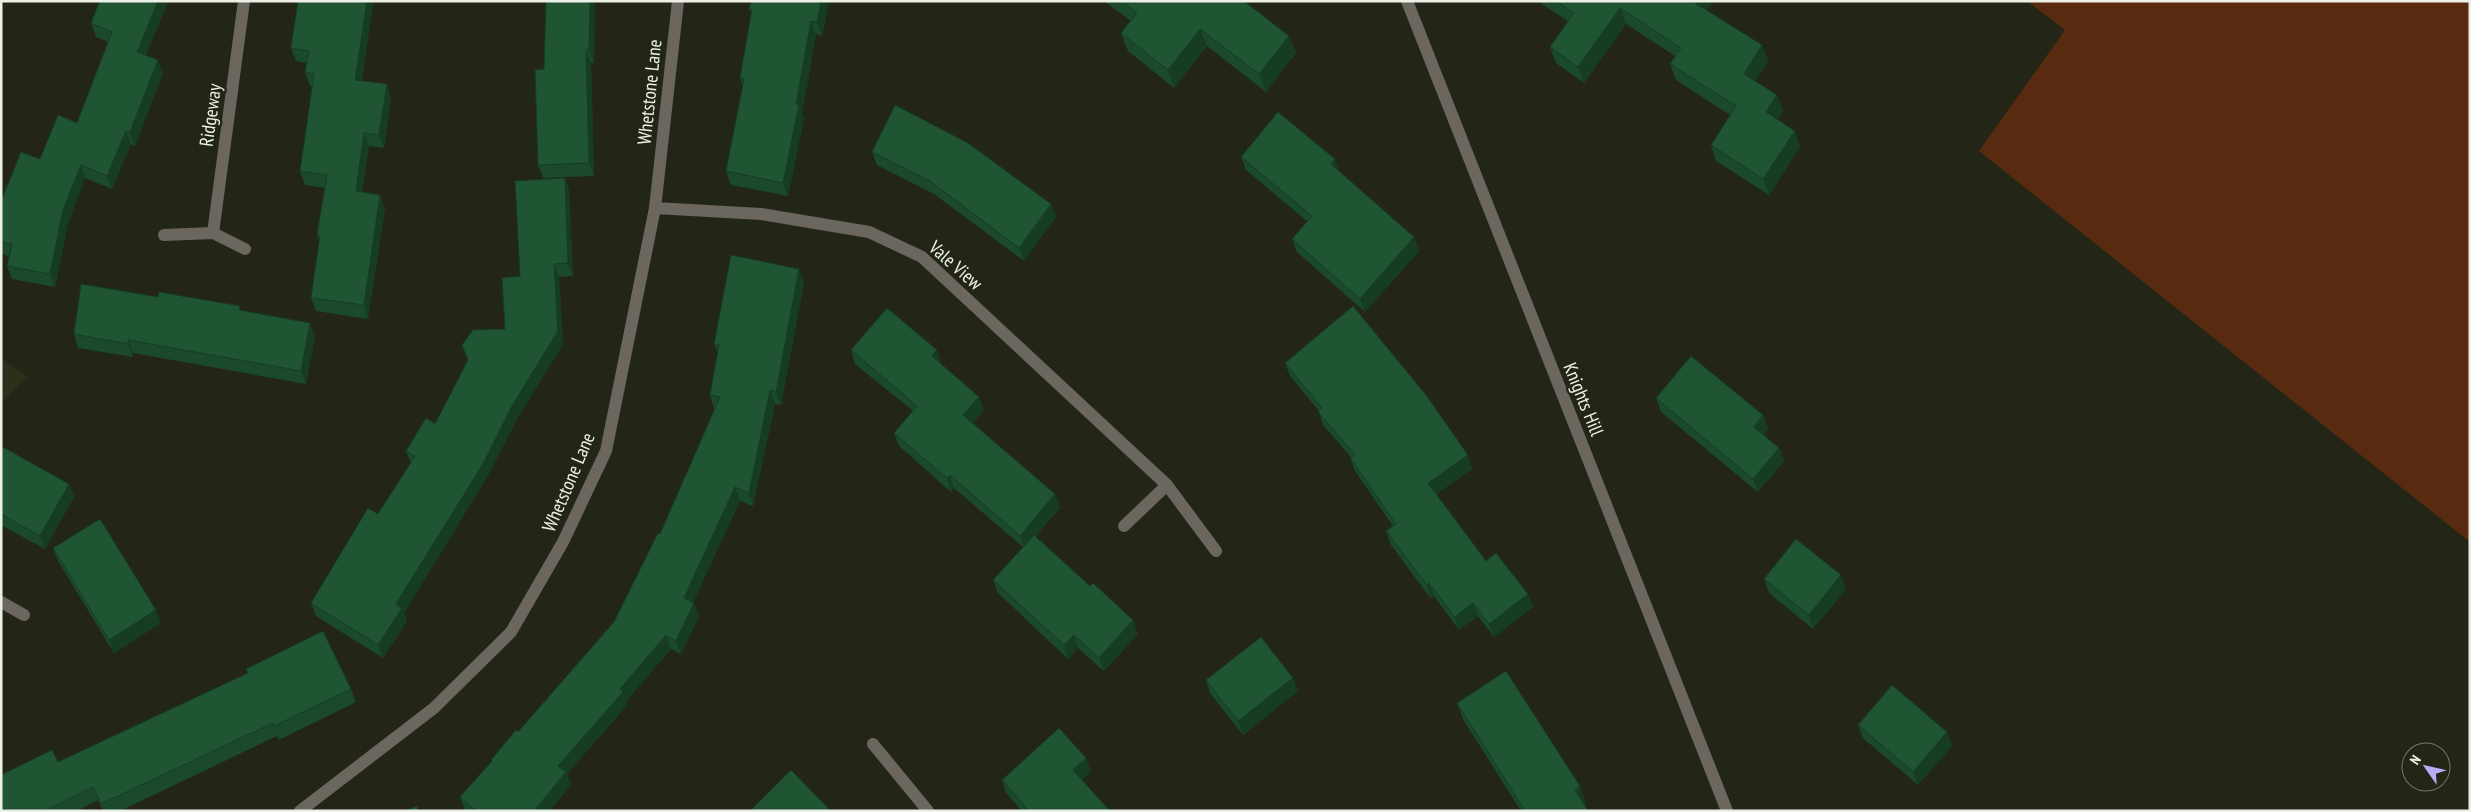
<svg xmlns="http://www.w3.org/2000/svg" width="2471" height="812" viewBox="0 0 2471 812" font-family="'PT Sans Narrow',sans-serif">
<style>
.built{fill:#2b301a}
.green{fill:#582b10}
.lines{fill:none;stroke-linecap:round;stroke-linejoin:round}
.minor{stroke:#6b675f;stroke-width:12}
.wall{fill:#1b492b}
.shaded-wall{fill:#163c23}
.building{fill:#1f5532;stroke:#163c23}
.labels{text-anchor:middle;stroke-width:5;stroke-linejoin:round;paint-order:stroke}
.street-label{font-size:19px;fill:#edf0e6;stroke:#232617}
</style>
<rect width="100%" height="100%" fill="#232617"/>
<path class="built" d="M 1,358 L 27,376 L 1,404 Z"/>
<path class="green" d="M 2027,1 L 2470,1 L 2470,542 L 1979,151 L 2065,30 Z"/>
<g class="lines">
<path class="minor" d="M 1407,1 L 1727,811
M 655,208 L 761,214 L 869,232 L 922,257 L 1167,485 L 1216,551
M 213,233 L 244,1
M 164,235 L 213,233 L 245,249
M 1124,526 L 1167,485
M 1,602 L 24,615
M 873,744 L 928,811
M 300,811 L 434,708 L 511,632 L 563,542 L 606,451 L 655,208 L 678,1"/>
</g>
<path class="wall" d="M 100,1 L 168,1 L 146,55 L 163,73 L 135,146 L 131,144 L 112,189 L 85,178 L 68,223 L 55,287 L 12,279 L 7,266 L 9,256 L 1,254 L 1,201 L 40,159 L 77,123 L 109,42 L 96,37 L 91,23 Z
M 298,1 L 362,81 L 391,98 L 384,148 L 369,146 L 362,192 L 385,208 L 368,319 L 316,311 L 311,298 L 319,241 L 317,235 L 325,188 L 305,185 L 300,171 L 313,86 L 310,86 L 305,72 L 307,63 L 296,61 L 291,48 Z
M 546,1 L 595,1 L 594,63 L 591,63 L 594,176 L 543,178 L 538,165 L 544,69 Z
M 751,1 L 829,1 L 822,36 L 816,34 L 802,113 L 804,118 L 788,196 L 731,185 L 726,171 L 743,86 L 740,78 L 751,13 L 749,9 Z
M 1104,1 L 1244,1 L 1289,36 L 1296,53 L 1266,92 L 1207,46 L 1174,88 L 1128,51 L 1121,33 L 1131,21 Z
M 1537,1 L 1713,1 L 1707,10 L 1762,45 L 1768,61 L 1755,81 L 1777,95 L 1783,111 L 1778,120 L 1800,147 L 1769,195 L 1716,161 L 1711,145 L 1730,115 L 1676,80 L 1670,64 L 1675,56 L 1626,24 L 1584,83 L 1556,63 L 1550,47 L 1568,21 Z
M 872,152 L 1051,204 L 1056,217 L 1024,261 L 934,194 L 877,165 Z
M 1241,157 L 1335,159 L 1340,172 L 1419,251 L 1365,312 L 1297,252 L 1292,239 L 1308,222 L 1246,170 Z
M 565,178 L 569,191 L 573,276 L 559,277 L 563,344 L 517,419 L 487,477 L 404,613 L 407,621 L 383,658 L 316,616 L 311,603 L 378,514 L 411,463 L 406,451 L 435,424 L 505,329 L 520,276 Z
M 804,282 L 781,405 L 775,404 L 753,506 L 740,501 L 693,602 L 694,603 L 699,616 L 681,654 L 671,649 L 626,701 L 627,705 L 567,774 L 571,785 L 549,811 L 466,811 L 465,810 L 460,797 L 491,762 L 491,760 L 518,732 L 614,622 L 660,534 L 715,408 L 714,408 L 710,395 L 718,353 L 714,344 Z
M 241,310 L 315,336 L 306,384 L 133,353 L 133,357 L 78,348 L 74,334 Z
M 851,350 L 941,363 L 941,364 L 979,397 L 984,410 L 973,423 L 1055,494 L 1060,508 L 1035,536 L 1138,634 L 1104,671 L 1078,648 L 1068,659 L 998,593 L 993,580 L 1023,547 L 954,488 L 951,492 L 899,446 L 894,433 L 913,411 L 855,364 Z
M 1285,363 L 1472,469 L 1436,494 L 1486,561 L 1533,607 L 1494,637 L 1478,616 L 1459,630 L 1434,596 L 1431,599 L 1391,545 L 1386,531 L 1393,526 L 1355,471 L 1350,458 L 1351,457 L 1323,425 L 1319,411 L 1290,376 Z
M 1656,398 L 1763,415 L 1768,429 L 1763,435 L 1779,448 L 1784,461 L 1758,492 L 1661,412 Z
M 1,446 L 69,484 L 74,497 L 45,549 L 1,525 Z
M 53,548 L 161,623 L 114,653 L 58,561 Z
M 1764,579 L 1846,589 L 1813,629 L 1769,593 Z
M 246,669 L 351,689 L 356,702 L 279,740 L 277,736 L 120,811 L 103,811 L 98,800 L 77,811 L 1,811 L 58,762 L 248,673 Z
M 1206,680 L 1298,691 L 1243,735 L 1210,693 Z
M 1457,703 L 1586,803 L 1584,804 L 1588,811 L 1521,811 L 1463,719 Z
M 1858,725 L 1947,732 L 1952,746 L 1918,785 L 1863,738 Z
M 1091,771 L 1082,780 L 1109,811 L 1022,811 L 1006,793 L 1002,780 Z"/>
<path class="shaded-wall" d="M 158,1 L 168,1 L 142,65 L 137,52 Z
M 367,1 L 374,1 L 360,93 L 355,80 Z
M 590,1 L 595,1 L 594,63 L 589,50 Z
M 821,1 L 829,1 L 822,36 L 817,22 Z
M 1697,1 L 1713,1 L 1701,19 L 1695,3 Z
M 1620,8 L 1626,24 L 1584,83 L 1578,67 Z
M 811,21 L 816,34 L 802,113 L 804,118 L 788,196 L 783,183 Z
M 1200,29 L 1207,46 L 1174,88 L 1168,70 Z
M 1289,36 L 1296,53 L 1266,92 L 1259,74 Z
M 1762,45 L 1768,61 L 1750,90 L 1744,74 Z
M 586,50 L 591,63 L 594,176 L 589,163 Z
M 158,60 L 163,73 L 135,146 L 130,132 Z
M 387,84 L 391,98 L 384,148 L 379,135 Z
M 1777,95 L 1783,111 L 1772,128 L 1766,112 Z
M 126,131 L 131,144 L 112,189 L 107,176 Z
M 1795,131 L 1800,147 L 1769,195 L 1763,179 Z
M 364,133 L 369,146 L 360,204 L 356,191 Z
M 1335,159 L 1340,172 L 1331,164 Z
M 81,165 L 85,178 L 68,223 L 55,287 L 50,274 L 63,210 Z
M 565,178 L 569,191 L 573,276 L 568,263 Z
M 380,195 L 385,208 L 368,319 L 364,305 Z
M 1051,204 L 1056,217 L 1024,261 L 1019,248 Z
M 1414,237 L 1419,251 L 1365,312 L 1360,299 Z
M 554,264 L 559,277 L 563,344 L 517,419 L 487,477 L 404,613 L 407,621 L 383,658 L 378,645 L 396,604 Z
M 799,269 L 804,282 L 781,405 L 776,392 Z
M 310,323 L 315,336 L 306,384 L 301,371 Z
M 128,340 L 133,353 L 133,357 L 128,344 Z
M 937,350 L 941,363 L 936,369 L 932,356 Z
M 770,390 L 775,404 L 753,506 L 749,493 Z
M 979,397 L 984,410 L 968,428 L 963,415 Z
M 1763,415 L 1768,429 L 1759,440 L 1754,427 Z
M 1779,448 L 1784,461 L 1758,492 L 1753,479 Z
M 1468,455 L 1472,469 L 1432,496 L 1428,483 Z
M 950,475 L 954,488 L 951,492 L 947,478 Z
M 69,484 L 74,497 L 45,549 L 40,536 Z
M 735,487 L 740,501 L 689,611 L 684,598 Z
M 1055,494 L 1060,508 L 1025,549 L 1020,536 Z
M 1841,575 L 1846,589 L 1813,629 L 1809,615 Z
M 1429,583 L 1434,596 L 1431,599 L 1427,585 Z
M 1528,594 L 1533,607 L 1494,637 L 1489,624 Z
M 694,603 L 699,616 L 681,654 L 676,641 Z
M 1473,603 L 1478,616 L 1459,630 L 1455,617 Z
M 156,610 L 161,623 L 114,653 L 109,640 Z
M 1133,620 L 1138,634 L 1104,671 L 1099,658 Z
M 666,635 L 671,649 L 626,701 L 627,705 L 567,774 L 571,785 L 549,811 L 534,811 L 558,766 L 620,689 Z
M 1074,635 L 1078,648 L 1068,659 L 1064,645 Z
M 1293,678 L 1298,691 L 1243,735 L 1238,721 Z
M 1947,732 L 1952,746 L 1918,785 L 1913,772 Z
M 1086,758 L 1091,771 L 1078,783 L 1073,770 Z
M 1580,786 L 1586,803 L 1581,806 L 1575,790 Z"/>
<path class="building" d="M 100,1 L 158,1 L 137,52 L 158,60 L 130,132 L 126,131 L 107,176 L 81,165 L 63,210 L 50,274 L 7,266 L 12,244 L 1,242 L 1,201 L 21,152 L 40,159 L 58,115 L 77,123 L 112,32 L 91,23 Z
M 298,1 L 367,1 L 355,80 L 387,84 L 379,135 L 364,133 L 356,191 L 380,195 L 364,305 L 311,298 L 320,235 L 317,235 L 327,175 L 300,171 L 314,74 L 305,72 L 309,51 L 291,48 Z
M 546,1 L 590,1 L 589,50 L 586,50 L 589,163 L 538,165 L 535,70 L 544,69 Z
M 751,1 L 821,1 L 817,22 L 811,21 L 796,104 L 799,105 L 783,183 L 726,171 L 744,79 L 740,78 L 752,9 L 749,9 Z
M 1122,1 L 1244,1 L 1289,36 L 1259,74 L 1200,29 L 1168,70 L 1121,33 L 1137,13 Z
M 1556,1 L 1697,1 L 1695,3 L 1762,45 L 1744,74 L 1777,95 L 1766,112 L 1795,131 L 1763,179 L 1711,145 L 1736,106 L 1670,64 L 1681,48 L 1620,8 L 1578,67 L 1550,47 L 1574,13 Z
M 895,105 L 968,143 L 1051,204 L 1019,248 L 930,181 L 872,152 Z
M 1278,112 L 1335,159 L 1331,164 L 1414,237 L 1360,299 L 1292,239 L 1312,216 L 1241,157 Z
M 565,178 L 568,263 L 554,264 L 558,331 L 512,406 L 483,464 L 396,604 L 402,608 L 378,645 L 311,603 L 368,508 L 378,514 L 415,456 L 406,451 L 426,418 L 435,424 L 468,360 L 462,345 L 473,330 L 505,329 L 502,278 L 520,276 L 515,181 Z
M 731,255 L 799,269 L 776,392 L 770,390 L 749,493 L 735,487 L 684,598 L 694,603 L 676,641 L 666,635 L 620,689 L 623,692 L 558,766 L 566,772 L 534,811 L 476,811 L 460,797 L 492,761 L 491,760 L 516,730 L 518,732 L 614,622 L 658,533 L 660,534 L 720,397 L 710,395 L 719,345 L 714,344 Z
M 81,284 L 158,297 L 159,292 L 240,306 L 239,310 L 310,323 L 301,371 L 128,340 L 128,344 L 74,334 Z
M 1353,306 L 1426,395 L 1468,455 L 1428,483 L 1486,561 L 1496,553 L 1528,594 L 1489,624 L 1473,603 L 1455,617 L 1429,583 L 1427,585 L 1386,531 L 1396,524 L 1350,458 L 1355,455 L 1318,412 L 1322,408 L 1285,363 Z
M 887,308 L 937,350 L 932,356 L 979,397 L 963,415 L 1055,494 L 1020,536 L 950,475 L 947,478 L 894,433 L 917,406 L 851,350 Z
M 1691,356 L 1763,415 L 1754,427 L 1779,448 L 1753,479 L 1656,398 Z
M 1,446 L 69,484 L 40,536 L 1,514 Z
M 100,519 L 156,610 L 109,640 L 53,548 Z
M 1034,535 L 1090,586 L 1093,583 L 1133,620 L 1099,658 L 1074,635 L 1064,645 L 993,580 Z
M 1796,539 L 1841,575 L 1809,615 L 1764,579 Z
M 323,631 L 351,689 L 274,726 L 273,723 L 101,804 L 93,787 L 45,811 L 1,811 L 1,775 L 52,750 L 58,762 L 248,673 L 246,669 Z
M 1261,637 L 1293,678 L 1238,721 L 1206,680 Z
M 1506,671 L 1580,786 L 1575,790 L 1588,811 L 1525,811 L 1457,703 Z
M 1892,685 L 1947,732 L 1913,772 L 1858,725 Z
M 1059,728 L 1086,758 L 1073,770 L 1109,810 L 1109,811 L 1029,811 L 1002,780 Z
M 791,770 L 831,811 L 754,811 L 752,809 Z
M 417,806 L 419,811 L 405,811 Z"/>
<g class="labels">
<g class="street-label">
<text transform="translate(649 92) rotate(-84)" y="7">Whetstone Lane</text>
<text transform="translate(210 115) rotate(-82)" y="7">Ridgeway</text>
<text transform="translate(956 265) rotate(41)" y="7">Vale View</text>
<text transform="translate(1584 399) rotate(68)" y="7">Knights Hill</text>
<text transform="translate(568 482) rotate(-67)" y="7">Whetstone Lane</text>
</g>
</g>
<rect width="2471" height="812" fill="none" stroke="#edf0e6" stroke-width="5"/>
<g transform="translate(2426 767) rotate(304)"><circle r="24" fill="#232617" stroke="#74776a"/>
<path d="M0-4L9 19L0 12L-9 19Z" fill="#b6acf8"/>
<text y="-8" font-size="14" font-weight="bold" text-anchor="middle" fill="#edf0e6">N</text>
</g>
</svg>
